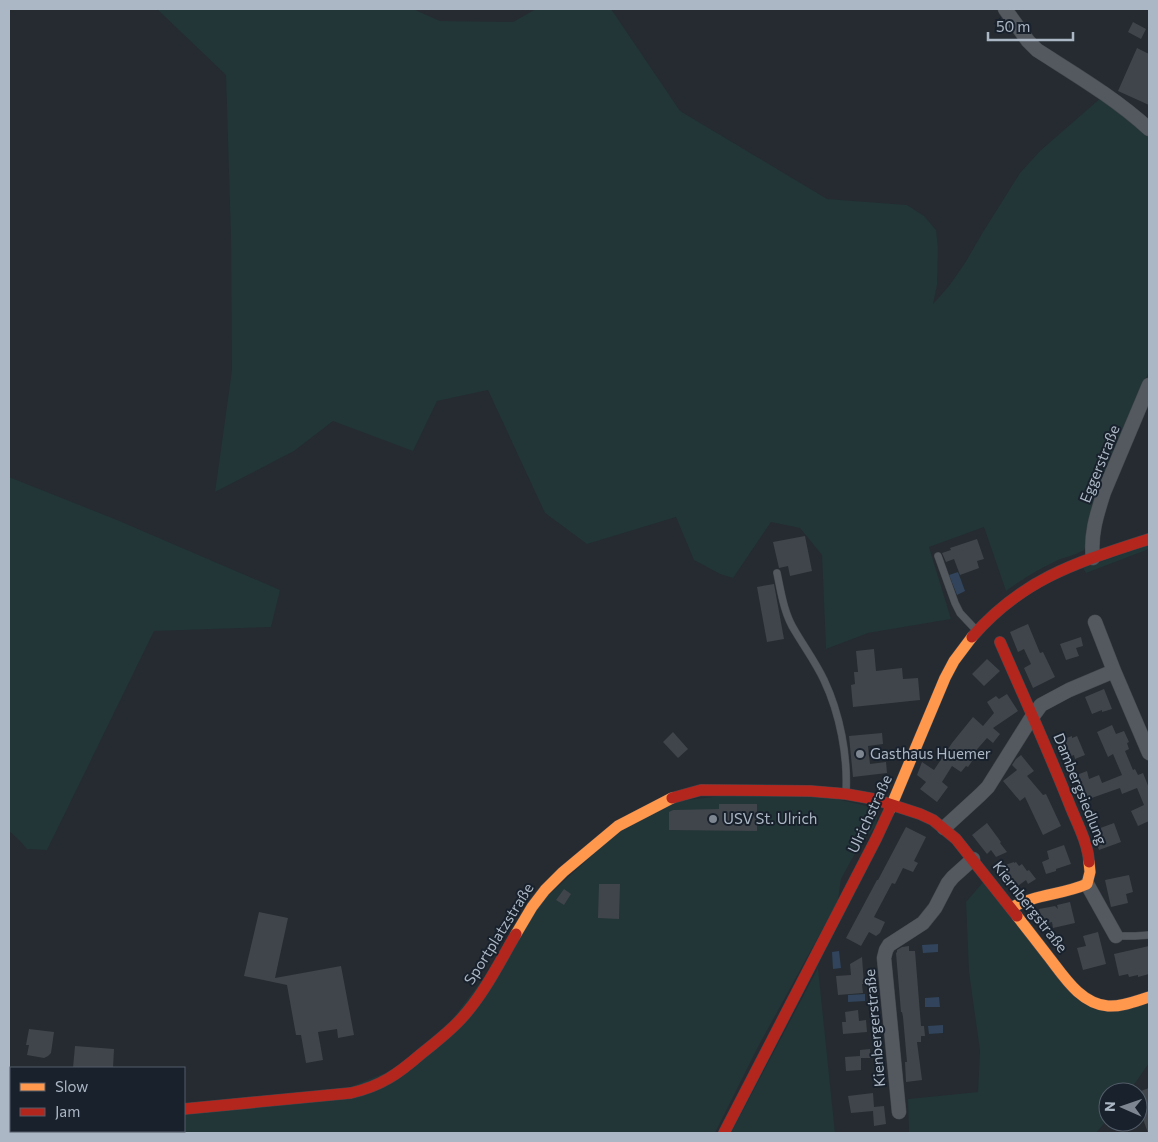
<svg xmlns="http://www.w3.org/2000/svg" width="1158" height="1142" viewBox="0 0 1158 1142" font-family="Commissioner,sans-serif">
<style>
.green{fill:#223537}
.water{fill:#31445b}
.building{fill:#40454b}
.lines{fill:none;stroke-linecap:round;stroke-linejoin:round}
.lane-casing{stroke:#42474c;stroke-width:8}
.street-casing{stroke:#42474c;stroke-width:15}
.slow-casing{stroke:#42474c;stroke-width:12}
.jam-casing{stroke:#42474c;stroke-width:12}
.lane{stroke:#545960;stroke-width:7}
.street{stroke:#545960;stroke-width:14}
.slow{stroke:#ff974d;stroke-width:11}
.jam{stroke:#b3261e;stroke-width:11}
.poi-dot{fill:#7d8691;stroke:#18212c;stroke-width:2}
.labels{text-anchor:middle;stroke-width:4;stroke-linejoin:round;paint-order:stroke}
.street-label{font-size:15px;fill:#acb7c5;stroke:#18212c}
.poi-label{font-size:15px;fill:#acb7c5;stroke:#18212c;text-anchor:start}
</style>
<rect width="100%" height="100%" fill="#252b31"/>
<path class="green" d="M 157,9 L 413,9 L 440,21 L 513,22 L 536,9 L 611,9 L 680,111 L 827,199 L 907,205 L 924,216 L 936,230 L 938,248 L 937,285 L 933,304 L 949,286 L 965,263 L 983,232 L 1020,173 L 1040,151 L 1103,96 L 1149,134 L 1149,371 L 1125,431 L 1084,550 C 1074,556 1064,557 1054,562 C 1037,570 1021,580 1006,591 L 984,527 L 929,547 L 951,619 L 868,633 L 826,649 L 822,555 L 800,528 L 771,522 L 733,578 L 720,574 L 694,560 L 676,517 L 587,544 L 545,513 L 488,390 L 437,401 L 413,451 L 333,421 L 294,451 L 215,492 L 232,370 L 231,239 L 226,75 Z
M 9,477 L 117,520 L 280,590 L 271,627 L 154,631 L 47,850 L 27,849 L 19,840 L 9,831 Z
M 1149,545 L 1149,549 L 1086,573 L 1083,568 Z
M 730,795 L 819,795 L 876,808 L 878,812 L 876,826 L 859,846 L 841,879 L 838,901 L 759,1045 L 715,1133 L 9,1133 L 9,1109 L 11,1099 L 11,1131 L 184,1131 L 184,1114 L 312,1102 L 423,1058 L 540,903 L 621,829 L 678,801 Z
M 984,881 L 1079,999 L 1149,1002 L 1149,1063 L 1129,1092 L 1108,1092 L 1108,1119 L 1096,1133 L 909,1133 L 908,1099 L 978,1092 L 980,1051 L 969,972 L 966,902 Z
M 818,968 L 835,1133 L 731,1133 Z"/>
<path class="water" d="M 958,572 L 965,591 L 957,595 L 949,575 Z
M 938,944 L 938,952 L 923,953 L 922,945 Z
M 839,951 L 841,968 L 833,969 L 832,952 Z
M 865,994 L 865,1001 L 848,1002 L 848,995 Z
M 939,997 L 940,1007 L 925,1007 L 925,998 Z
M 943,1025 L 943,1033 L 929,1034 L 928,1026 Z"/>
<path class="building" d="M 1133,22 L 1146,29 L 1141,39 L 1128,32 Z
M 1137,48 L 1149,54 L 1149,105 L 1118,91 Z
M 805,536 L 812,571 L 790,576 L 788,566 L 779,568 L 773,542 Z
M 977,539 L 984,559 L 977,561 L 979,568 L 960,575 L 954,559 L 946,562 L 942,553 L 951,550 L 950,548 Z
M 774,584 L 784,639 L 767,642 L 757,587 Z
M 1028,624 L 1040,653 L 1043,652 L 1055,677 L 1033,688 L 1024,668 L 1031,664 L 1024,649 L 1018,652 L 1010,632 Z
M 1081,637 L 1083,646 L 1076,648 L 1079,656 L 1066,660 L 1060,644 Z
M 874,649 L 876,671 L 902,668 L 903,679 L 918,678 L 920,700 L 853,707 L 851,685 L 855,684 L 854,672 L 858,672 L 856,651 Z
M 987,659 L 1000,671 L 984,686 L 972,674 Z
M 1104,689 L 1112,709 L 1102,712 L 1102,710 L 1092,714 L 1085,697 Z
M 1007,694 L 1018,711 L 993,728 L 1000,734 L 993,743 L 987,738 L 972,755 L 975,757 L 968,767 L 966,766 L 961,772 L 952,766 L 942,782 L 948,787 L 937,802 L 920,789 L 926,782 L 917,775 L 922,762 L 934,770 L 952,743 L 973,717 L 983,726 L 994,713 L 987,702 L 996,696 L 999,699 Z
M 1112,725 L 1116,734 L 1124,731 L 1129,742 L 1127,743 L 1129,749 L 1125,751 L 1133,770 L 1135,769 L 1138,775 L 1143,773 L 1149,788 L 1149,821 L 1138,826 L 1131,811 L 1144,805 L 1137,788 L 1122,794 L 1120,788 L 1083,801 L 1074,776 L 1087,771 L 1089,779 L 1099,775 L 1102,783 L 1122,775 L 1113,754 L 1108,757 L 1097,732 Z
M 673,732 L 688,749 L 678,758 L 663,742 Z
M 882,733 L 883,744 L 868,746 L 870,764 L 886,762 L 887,773 L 853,777 L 849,736 Z
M 1072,736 L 1072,738 L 1077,736 L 1085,755 L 1075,759 L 1074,755 L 1063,759 L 1057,743 L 1061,742 L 1061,740 Z
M 1021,755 L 1034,771 L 1027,776 L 1043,795 L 1046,794 L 1061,826 L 1043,835 L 1025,797 L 1020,801 L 1003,781 L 1017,770 L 1012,765 L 1016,759 Z
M 719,804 L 757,804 L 757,831 L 669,830 L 669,812 L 673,810 L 719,809 Z
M 987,823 L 1001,842 L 1000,843 L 1007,852 L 996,857 L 991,850 L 987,854 L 972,835 Z
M 1114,823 L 1121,842 L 1099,850 L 1092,831 Z
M 906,827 L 926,837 L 914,861 L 918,863 L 913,872 L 903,868 L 895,884 L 892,883 L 874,917 L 885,922 L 880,933 L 876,936 L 869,932 L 861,946 L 846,938 L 877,880 L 878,880 Z
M 1064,845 L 1071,864 L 1056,869 L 1056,871 L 1046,874 L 1042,862 L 1049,859 L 1047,851 Z
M 1014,862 L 1014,863 L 1016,862 L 1019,866 L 1022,864 L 1027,871 L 1029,870 L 1036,879 L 1028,884 L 1026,880 L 1015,888 L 1003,872 L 1005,870 L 1002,866 Z
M 1129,875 L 1133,892 L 1126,894 L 1128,903 L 1111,907 L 1105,880 Z
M 599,884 L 620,884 L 619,919 L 598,918 Z
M 564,889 L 571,894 L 564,905 L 556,900 Z
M 1070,902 L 1075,923 L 1053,928 L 1052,922 L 1043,924 L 1039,909 L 1055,906 L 1058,909 L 1057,905 Z
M 259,912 L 288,918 L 275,978 L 341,966 L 354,1035 L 338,1038 L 337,1029 L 318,1032 L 323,1060 L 306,1063 L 301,1035 L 296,1035 L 287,985 L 244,976 Z
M 1098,932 L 1106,964 L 1083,970 L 1077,948 L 1086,946 L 1083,936 Z
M 909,946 L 909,951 L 915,951 L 921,1026 L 924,1026 L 925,1036 L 921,1036 L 921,1042 L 917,1042 L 922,1080 L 906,1082 L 905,1062 L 907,1062 L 903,1017 L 902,1012 L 901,1012 L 896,953 L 897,952 L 897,950 L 902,947 Z
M 1149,946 L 1149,974 L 1138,977 L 1138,975 L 1129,977 L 1128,974 L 1119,976 L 1114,954 Z
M 862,957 L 864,984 L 862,984 L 863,993 L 838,995 L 836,976 L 851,975 L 850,964 Z
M 858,1010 L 859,1021 L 866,1020 L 867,1032 L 843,1034 L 842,1022 L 846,1022 L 845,1012 Z
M 29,1029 L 54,1032 L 51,1053 L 48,1056 L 44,1058 L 27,1055 L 29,1045 L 26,1045 Z
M 75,1046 L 114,1049 L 113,1068 L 73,1068 Z
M 870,1049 L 871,1058 L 861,1058 L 861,1070 L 846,1071 L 845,1057 L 860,1056 L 860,1050 Z
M 1149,1088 L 1149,1133 L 1148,1133 L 1138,1105 L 1138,1092 Z
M 873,1093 L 874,1107 L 884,1106 L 886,1124 L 874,1126 L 873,1111 L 851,1113 L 848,1096 Z"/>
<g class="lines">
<g class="lane-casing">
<path id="lane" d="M 938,556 L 955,603 L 960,613 L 976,630
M 777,573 C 781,592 784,614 795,631 C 805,648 816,663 824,680 C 840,714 848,756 846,793
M 1116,936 L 1135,936 L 1149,935"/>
</g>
<g class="street-casing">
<path id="street" d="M 1005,9 L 1028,41 L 1037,50 C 1076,75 1115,98 1149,129
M 1093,558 C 1090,535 1097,514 1104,492 L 1149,385
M 1095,622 L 1114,671 L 1149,753
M 944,828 L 980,795 L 988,787 L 1030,720 L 1041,705 L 1069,690 L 1114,671
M 1087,884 L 1116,936
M 9,1092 L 11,1093
M 899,1112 L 884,958 L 886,950 L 889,945 L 923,923 L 935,908 L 948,883 L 953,877 L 973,859
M 52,1133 L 52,1131"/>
</g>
<g class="slow-casing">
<path id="slow" d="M 890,809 L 945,678 L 954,661 L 972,637
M 1011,908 C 1035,894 1062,895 1087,884 L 1090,872 L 1089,862
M 1017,916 C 1027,929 1038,943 1048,956 C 1063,975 1080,1004 1108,1006 C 1122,1007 1136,1001 1149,997
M 516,934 L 532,907 L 545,890 L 563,872 L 618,826 L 672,798"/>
</g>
<g class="jam-casing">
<path id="jam" d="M 972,637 C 1023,578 1078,562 1149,539
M 1000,642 C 1024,697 1049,752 1071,808 C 1078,825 1088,844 1089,862
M 672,798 L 701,790 L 810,791 L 846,794 L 874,799 L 920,814 L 933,820 L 956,839 L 1017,916
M 184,1109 L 351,1093 C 381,1086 398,1074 421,1054 C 435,1043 449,1032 461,1019 C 484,994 499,963 516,934
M 724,1133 L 876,839 L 890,809"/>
</g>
<use href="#lane" class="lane"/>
<use href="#street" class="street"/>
<use href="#slow" class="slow"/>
<use href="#jam" class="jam"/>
</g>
<g class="poi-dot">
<circle cx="860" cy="754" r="5"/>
<circle cx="713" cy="819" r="5"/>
</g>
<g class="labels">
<g class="street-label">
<text transform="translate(1100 464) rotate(-68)" y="5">Eggerstraße</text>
<text transform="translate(1080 789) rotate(68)" y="5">Dambergsiedlung</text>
<text transform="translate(870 814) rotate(-65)" y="5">Ulrichstraße</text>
<text transform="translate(1030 907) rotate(52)" y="5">Kiernbergstraße</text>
<text transform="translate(499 934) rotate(-58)" y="5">Sportplatzstraße</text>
<text transform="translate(875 1028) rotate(-95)" y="5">Kienbergerstraße</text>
</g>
<g class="poi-label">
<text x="870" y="759">Gasthaus Huemer</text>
<text x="723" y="824">USV St. Ulrich</text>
</g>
</g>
<rect width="1158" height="1142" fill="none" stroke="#acb7c5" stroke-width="20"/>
<rect x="10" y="1067" width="175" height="65" fill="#18212c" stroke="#535d69"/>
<rect x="20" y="1083" width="25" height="8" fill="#ff974d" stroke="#535d69"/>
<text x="55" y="1092" font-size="15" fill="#acb7c5">Slow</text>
<rect x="20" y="1108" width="25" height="8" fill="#b3261e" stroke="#535d69"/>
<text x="55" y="1117" font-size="15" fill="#acb7c5">Jam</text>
<g transform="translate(1123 1107) rotate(272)"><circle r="24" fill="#18212c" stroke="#535d69"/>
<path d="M0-4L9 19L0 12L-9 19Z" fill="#7d8691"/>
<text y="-8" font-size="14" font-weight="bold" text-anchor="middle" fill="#acb7c5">N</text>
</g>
<path d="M988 32v8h85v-8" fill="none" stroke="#acb7c5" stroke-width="2.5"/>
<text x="996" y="32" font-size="15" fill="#acb7c5" stroke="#18212c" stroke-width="4" paint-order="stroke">50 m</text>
</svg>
